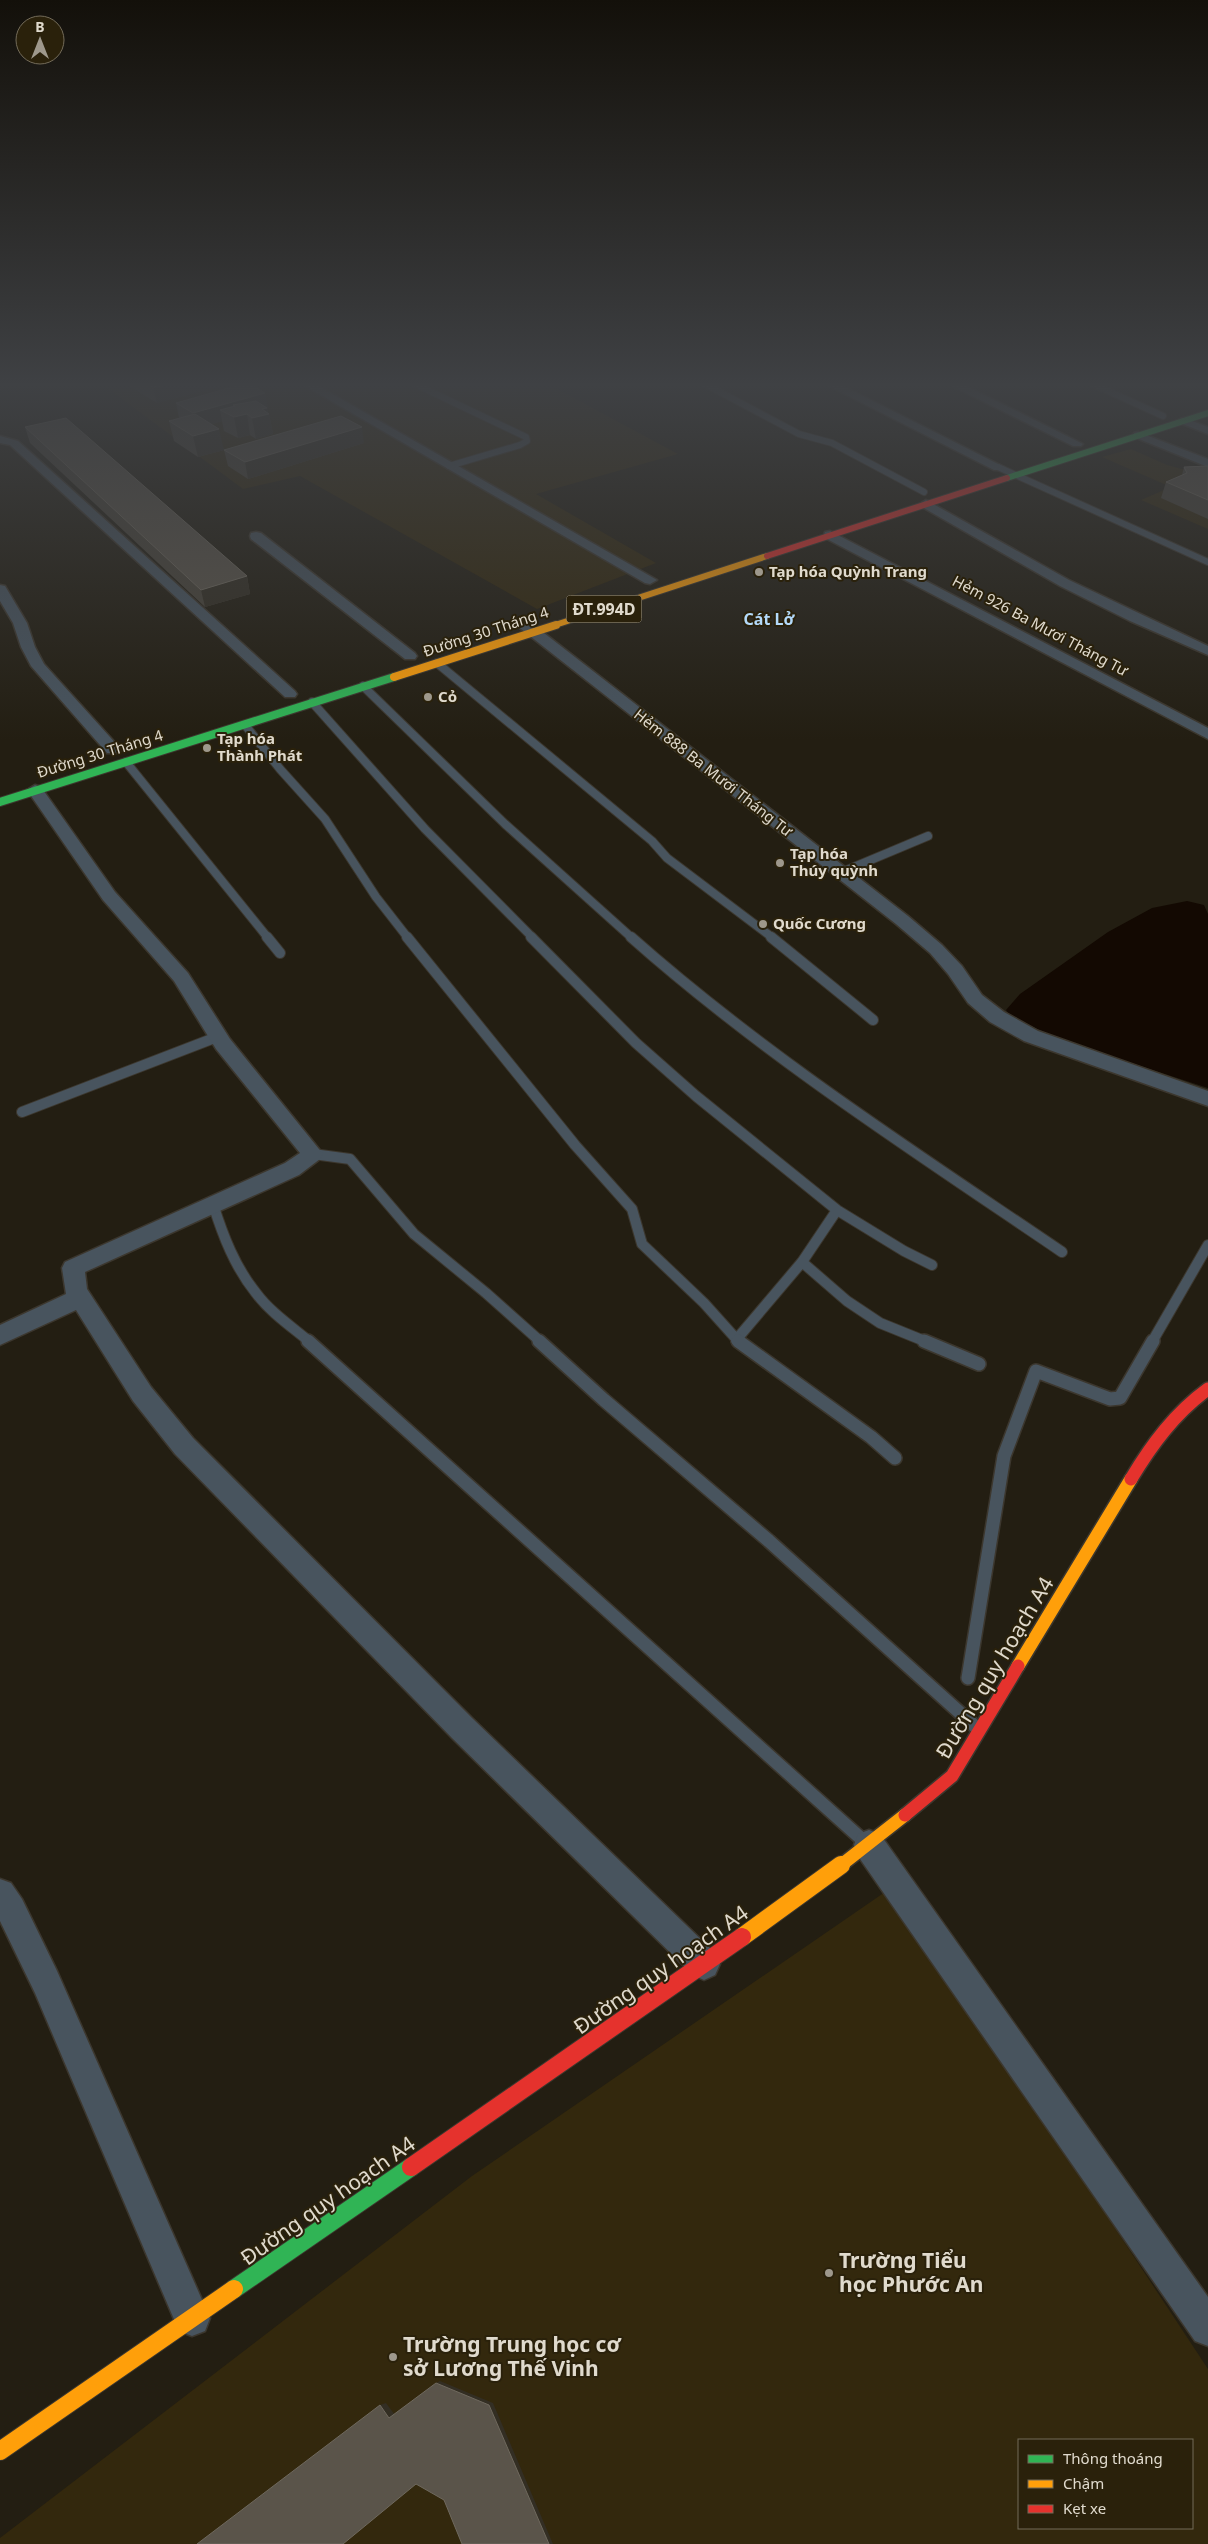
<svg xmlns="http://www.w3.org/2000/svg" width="1208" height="2544" viewBox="0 0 1208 2544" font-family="'Noto Sans',sans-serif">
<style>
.built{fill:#33280d;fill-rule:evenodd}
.water{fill:#130902}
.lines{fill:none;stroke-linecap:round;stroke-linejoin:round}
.lane-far3-casing{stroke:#3c372e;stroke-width:8}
.lane-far2-casing{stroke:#3c372e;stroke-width:10}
.lane-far1-casing{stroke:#3c372e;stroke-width:12}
.lane-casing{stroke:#3c372e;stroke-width:16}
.street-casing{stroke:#3c372e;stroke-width:3}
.fast-far2-casing{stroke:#3c372e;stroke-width:8}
.fast-far1-casing{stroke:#3c372e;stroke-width:10}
.fast-casing{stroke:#3c372e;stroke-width:20}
.slow-far3-casing{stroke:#3c372e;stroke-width:8}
.slow-far2-casing{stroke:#3c372e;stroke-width:10}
.slow-far1-casing{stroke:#3c372e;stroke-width:16}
.slow-casing{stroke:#3c372e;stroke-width:20}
.jam-far2-casing{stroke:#3c372e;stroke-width:8}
.jam-far1-casing{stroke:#3c372e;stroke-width:16}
.jam-casing{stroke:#3c372e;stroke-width:20}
.lane-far3{stroke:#48545e;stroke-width:6}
.lane-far2{stroke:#48545e;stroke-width:8}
.lane-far1{stroke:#48545e;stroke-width:10}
.lane{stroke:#48545e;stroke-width:13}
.street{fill:#48545e;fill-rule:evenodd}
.fast-far2{stroke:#30b455;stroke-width:6}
.fast-far1{stroke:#30b455;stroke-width:8}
.fast{stroke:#30b455;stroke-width:18}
.slow-far3{stroke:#ff9f0a;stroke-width:6}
.slow-far2{stroke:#ff9f0a;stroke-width:8}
.slow-far1{stroke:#ff9f0a;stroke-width:13}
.slow{stroke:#ff9f0a;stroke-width:18}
.jam-far2{stroke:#e5322d;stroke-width:6}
.jam-far1{stroke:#e5322d;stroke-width:13}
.jam{stroke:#e5322d;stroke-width:18}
.wall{fill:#49443a}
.shaded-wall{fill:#332e23;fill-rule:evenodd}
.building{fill:#5a544a;stroke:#6f695e}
.poi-dot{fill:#9e988c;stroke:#2a210b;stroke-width:2}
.labels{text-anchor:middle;stroke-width:4;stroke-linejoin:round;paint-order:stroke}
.far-poi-label{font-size:15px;font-weight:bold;fill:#e0dacd;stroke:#2a210b;text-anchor:start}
.far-street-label{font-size:15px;fill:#e0dacd;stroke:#2a210b}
.shield{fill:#2a210b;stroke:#a9a293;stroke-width:1}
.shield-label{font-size:16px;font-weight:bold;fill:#e0dacd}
.far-neighbourhood-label{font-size:16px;font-weight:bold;fill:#b3d9f9;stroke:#2a210b}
.near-street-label{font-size:21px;fill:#e0dacd;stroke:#2a210b}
.near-poi-label{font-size:21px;font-weight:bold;fill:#e0dacd;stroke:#2a210b;text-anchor:start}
</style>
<rect width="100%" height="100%" fill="#231e12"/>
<path class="built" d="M 102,384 L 548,384 L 678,454 L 536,494 L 656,563 L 537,609 L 300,476 L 243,489 Z
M 1131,449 L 1167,465 L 1208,476 L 1208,529 L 1141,500 L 1171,487 L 1102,457 Z
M 888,1890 L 1016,2078 L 1208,2369 L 1208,2544 L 0,2544 L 0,2538 L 472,2176 ZM 1019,2440 L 1192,2440 L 1192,2528 L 1019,2528 Z"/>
<path class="water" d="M 1187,901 L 1204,905 L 1208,914 L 1208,1088 L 1064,1041 L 1011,1017 L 1006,1010 L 1020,994 L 1108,932 L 1152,908 Z"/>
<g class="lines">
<g class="lane-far3-casing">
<path id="lane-far3" d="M 415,384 L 526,437 L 527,441 L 520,445 L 449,466
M 705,384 L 799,434 L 832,443 L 924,492
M 1093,384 L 1163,416
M 998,467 L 1208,562"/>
</g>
<g class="lane-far2-casing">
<path id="lane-far2" d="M 437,663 L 652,841 L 667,858 L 773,938
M 363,686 L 505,824 L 632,938
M 312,702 L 425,829 L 533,938
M 245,725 L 280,769 L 325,819 L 376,897 L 408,938
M 126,762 L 268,938
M 842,872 L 928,836"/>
</g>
<g class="lane-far1-casing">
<path id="lane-far1" d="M 267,937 L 280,953
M 407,937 L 575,1145 L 632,1209 L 642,1244 L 704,1303 L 739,1342
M 531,937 L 636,1043 L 696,1096 L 837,1210 L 904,1251 L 932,1265
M 631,937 C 764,1055 915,1152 1062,1252
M 771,937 L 873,1020
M 22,1112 L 217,1037
M 313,1154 L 350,1159 L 414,1234 L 486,1293 L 541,1342
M 213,1204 C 223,1236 235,1267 256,1293 C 270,1312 292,1327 310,1342
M 802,1262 L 847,1301 L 880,1323 L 927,1342
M 736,1340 L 802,1262 L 837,1210
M 1152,1342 L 1208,1245"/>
</g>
<g class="lane-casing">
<path id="lane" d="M 308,1341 L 866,1843
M 539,1341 L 604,1400 L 769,1541 L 978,1729
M 738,1341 L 871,1437 L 895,1458
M 924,1341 L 979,1364
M 968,1678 L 1004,1456 L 1036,1371 L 1110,1399 L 1120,1398 L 1153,1341"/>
</g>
<g class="street-casing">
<path id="street" d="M 302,384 L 315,384 L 657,580 L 650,584 L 645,583 Z
M 825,384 L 839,384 L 1004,467 L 1002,470 L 994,470 Z
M 948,384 L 962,384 L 1083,444 L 1081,446 L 1073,446 Z
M 1184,418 L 1208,427 L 1208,434 L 1180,423 L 1180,419 Z
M 1138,432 L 1208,459 L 1208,467 L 1134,437 L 1134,433 Z
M 0,436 L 18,441 L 295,691 L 297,694 L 295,697 L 285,697 L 10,445 L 0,443 Z
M 926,500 L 1069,580 L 1208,646 L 1208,655 L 1130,621 L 1060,586 L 922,507 L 920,504 Z
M 830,531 L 1208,728 L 1208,739 L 825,538 L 824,535 L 825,532 Z
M 256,532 L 261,533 L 415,653 L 417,656 L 415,659 L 405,659 L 251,539 L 250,536 L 251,533 Z
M 0,585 L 5,586 L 27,623 L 35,647 L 44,664 L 119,747 L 121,750 L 119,753 L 107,753 L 31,666 L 21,647 L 13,623 L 0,601 Z
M 521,618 L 526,619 L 908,916 L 942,945 L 962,966 L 982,995 L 1004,1012 L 1038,1031 L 1208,1091 L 1208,1106 L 1024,1041 L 990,1022 L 968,1003 L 948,974 L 930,953 L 896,924 L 516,625 L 514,622 Z
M 35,785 L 41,787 L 115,892 L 188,973 L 230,1039 L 323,1154 L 320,1159 L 299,1175 L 85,1272 L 87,1289 L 151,1387 L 193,1438 L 472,1718 L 715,1953 L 720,1964 L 715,1975 L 704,1980 L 693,1975 L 452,1738 L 175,1454 L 133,1401 L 76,1310 L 0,1345 L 0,1325 L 66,1294 L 62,1268 L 65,1262 L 285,1163 L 300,1153 L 216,1049 L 174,981 L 103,900 L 27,790 Z
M 869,1830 L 880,1834 L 1208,2297 L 1208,2346 L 1195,2341 L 858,1856 L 854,1845 L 858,1834 Z
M 0,1879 L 11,1883 L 22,1899 L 57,1971 L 210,2318 L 205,2331 L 192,2336 L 179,2331 L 35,1993 L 0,1921 Z"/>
</g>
<g class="fast-far2-casing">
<path id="fast-far2" d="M 1007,478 L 1208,413"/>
</g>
<g class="fast-far1-casing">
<path id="fast-far1" d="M 0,802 L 394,677"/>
</g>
<g class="fast-casing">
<path id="fast" d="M 234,2289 L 411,2167"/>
</g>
<g class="slow-far3-casing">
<path id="slow-far3" d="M 552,626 L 767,556"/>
</g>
<g class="slow-far2-casing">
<path id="slow-far2" d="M 394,677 L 556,625"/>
</g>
<g class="slow-far1-casing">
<path id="slow-far1" d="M 1018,1666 L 1131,1479
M 840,1866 L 905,1815"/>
</g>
<g class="slow-casing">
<path id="slow" d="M 742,1937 L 841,1865
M 0,2451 L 234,2289"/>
</g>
<g class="jam-far2-casing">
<path id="jam-far2" d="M 767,556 L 1007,478"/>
</g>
<g class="jam-far1-casing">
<path id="jam-far1" d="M 1131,1479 C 1152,1444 1175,1413 1208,1389
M 905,1815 L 952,1776 L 1018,1666"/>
</g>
<g class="jam-casing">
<path id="jam" d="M 411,2167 L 742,1937"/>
</g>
<use href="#lane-far3" class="lane-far3"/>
<use href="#lane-far2" class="lane-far2"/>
<use href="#lane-far1" class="lane-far1"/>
<use href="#lane" class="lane"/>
<use href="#street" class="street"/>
<use href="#fast-far2" class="fast-far2"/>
<use href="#fast-far1" class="fast-far1"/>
<use href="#fast" class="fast"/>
<use href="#slow-far3" class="slow-far3"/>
<use href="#slow-far2" class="slow-far2"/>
<use href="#slow-far1" class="slow-far1"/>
<use href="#slow" class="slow"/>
<use href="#jam-far2" class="jam-far2"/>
<use href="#jam-far1" class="jam-far1"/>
<use href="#jam" class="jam"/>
</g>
<path class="wall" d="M 126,384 L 227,384 L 157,403 Z
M 243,384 L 268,408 L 267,409 L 268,413 L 269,414 L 273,434 L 256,439 L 250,435 L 238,438 L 224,431 L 222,421 L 212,424 L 224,450 L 198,457 L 174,441 L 169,421 L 179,418 L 176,403 Z
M 25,427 L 247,576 L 250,594 L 205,607 L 30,443 Z
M 364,443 L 248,479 L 228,466 L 224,450 Z
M 1208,466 L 1208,519 L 1161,498 L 1166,482 L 1182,475 L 1184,467 Z"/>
<path class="shaded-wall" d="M 166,384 L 227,384 L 157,403 L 153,388 Z
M 265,393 L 268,408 L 267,409 L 268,414 L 269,414 L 273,434 L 256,439 L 252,418 L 247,414 L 250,435 L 238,438 L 234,417 L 220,410 L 222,421 L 196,429 L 193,413 ZM 233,405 L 235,406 L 235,417 Z
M 362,427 L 364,443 L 248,479 L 245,462 Z
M 219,429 L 224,450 L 198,457 L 193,436 Z
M 247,576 L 250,594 L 205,607 L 201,590 Z
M 440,2381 L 493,2403 L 553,2544 L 549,2544 L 436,2383 Z
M 386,2403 L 395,2415 L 389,2418 L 380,2405 Z"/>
<path class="building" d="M 147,384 L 166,384 L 153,388 Z
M 243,384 L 250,384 L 265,393 L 193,413 L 176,403 Z
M 256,401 L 267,408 L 262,409 L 269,414 L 252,418 L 247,414 L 234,417 L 220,410 L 235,406 L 233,405 Z
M 195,414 L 219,429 L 193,436 L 169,421 Z
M 341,416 L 362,427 L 245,462 L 224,450 Z
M 66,418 L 247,576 L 201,590 L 25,427 Z
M 1208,466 L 1208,500 L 1166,482 L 1187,473 L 1184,467 Z
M 436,2383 L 489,2405 L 549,2544 L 462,2544 L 444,2500 L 416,2484 L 343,2544 L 197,2544 L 380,2405 L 389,2418 Z"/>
<linearGradient id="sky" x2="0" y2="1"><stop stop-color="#13100a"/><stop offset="0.52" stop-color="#3f4144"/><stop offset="1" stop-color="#3f4144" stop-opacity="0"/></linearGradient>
<rect width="1208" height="740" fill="url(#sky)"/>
<g class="poi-dot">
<circle cx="759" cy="572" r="5"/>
<circle cx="428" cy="697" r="5"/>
<circle cx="207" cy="748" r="5"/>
<circle cx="780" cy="863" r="5"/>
<circle cx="763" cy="924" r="5"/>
<circle cx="829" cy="2273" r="5"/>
<circle cx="393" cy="2357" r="5"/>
</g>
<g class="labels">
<g class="far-poi-label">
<text x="769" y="577">Tạp hóa Quỳnh Trang</text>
<text x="438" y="702">Cỏ</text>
<text x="217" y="744">Tạp hóa<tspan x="217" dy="17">Thành Phát</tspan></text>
<text x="790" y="859">Tạp hóa<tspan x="790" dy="17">Thúy quỳnh</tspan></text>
<text x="773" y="929">Quốc Cương</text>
</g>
<g class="far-street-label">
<text transform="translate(1040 626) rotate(28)" y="5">Hẻm 926 Ba Mươi Tháng Tư</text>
<text transform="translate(486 632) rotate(-18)" y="5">Đường 30 Tháng 4</text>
<text transform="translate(100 754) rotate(-17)" y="5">Đường 30 Tháng 4</text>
<text transform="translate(713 773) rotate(38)" y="5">Hẻm 888 Ba Mươi Tháng Tư</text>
</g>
<rect class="shield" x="566.5" y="595.5" width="75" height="27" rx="4"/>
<g class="shield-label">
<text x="604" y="615">ĐT.994D</text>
</g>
<g class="far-neighbourhood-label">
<text x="769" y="625">Cát Lở</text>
</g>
<g class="near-street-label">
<text transform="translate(995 1668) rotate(-59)" y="7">Đường quy hoạch A4</text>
<text transform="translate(661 1970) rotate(-35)" y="7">Đường quy hoạch A4</text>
<text transform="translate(328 2201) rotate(-35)" y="7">Đường quy hoạch A4</text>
</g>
<g class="near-poi-label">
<text x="839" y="2268">Trường Tiểu<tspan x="839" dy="24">học Phước An</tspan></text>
<text x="403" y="2352">Trường Trung học cơ<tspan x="403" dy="24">sở Lương Thế Vinh</tspan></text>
</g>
</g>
<rect x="1018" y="2439" width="175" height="90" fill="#2a210b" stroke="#736b59"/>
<rect x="1028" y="2455" width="25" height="8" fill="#30b455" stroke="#736b59"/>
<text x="1063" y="2464" font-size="15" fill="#e0dacd">Thông thoáng</text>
<rect x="1028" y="2480" width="25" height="8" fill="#ff9f0a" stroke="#736b59"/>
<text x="1063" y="2489" font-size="15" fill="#e0dacd">Chậm</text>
<rect x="1028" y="2505" width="25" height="8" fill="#e5322d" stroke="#736b59"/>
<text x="1063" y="2514" font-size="15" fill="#e0dacd">Kẹt xe</text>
<g transform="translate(40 40)"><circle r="24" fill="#2a210b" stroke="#736b59"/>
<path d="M0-4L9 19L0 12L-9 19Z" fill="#9e988c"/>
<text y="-8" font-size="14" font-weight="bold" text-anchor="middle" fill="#e0dacd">B</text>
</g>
</svg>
